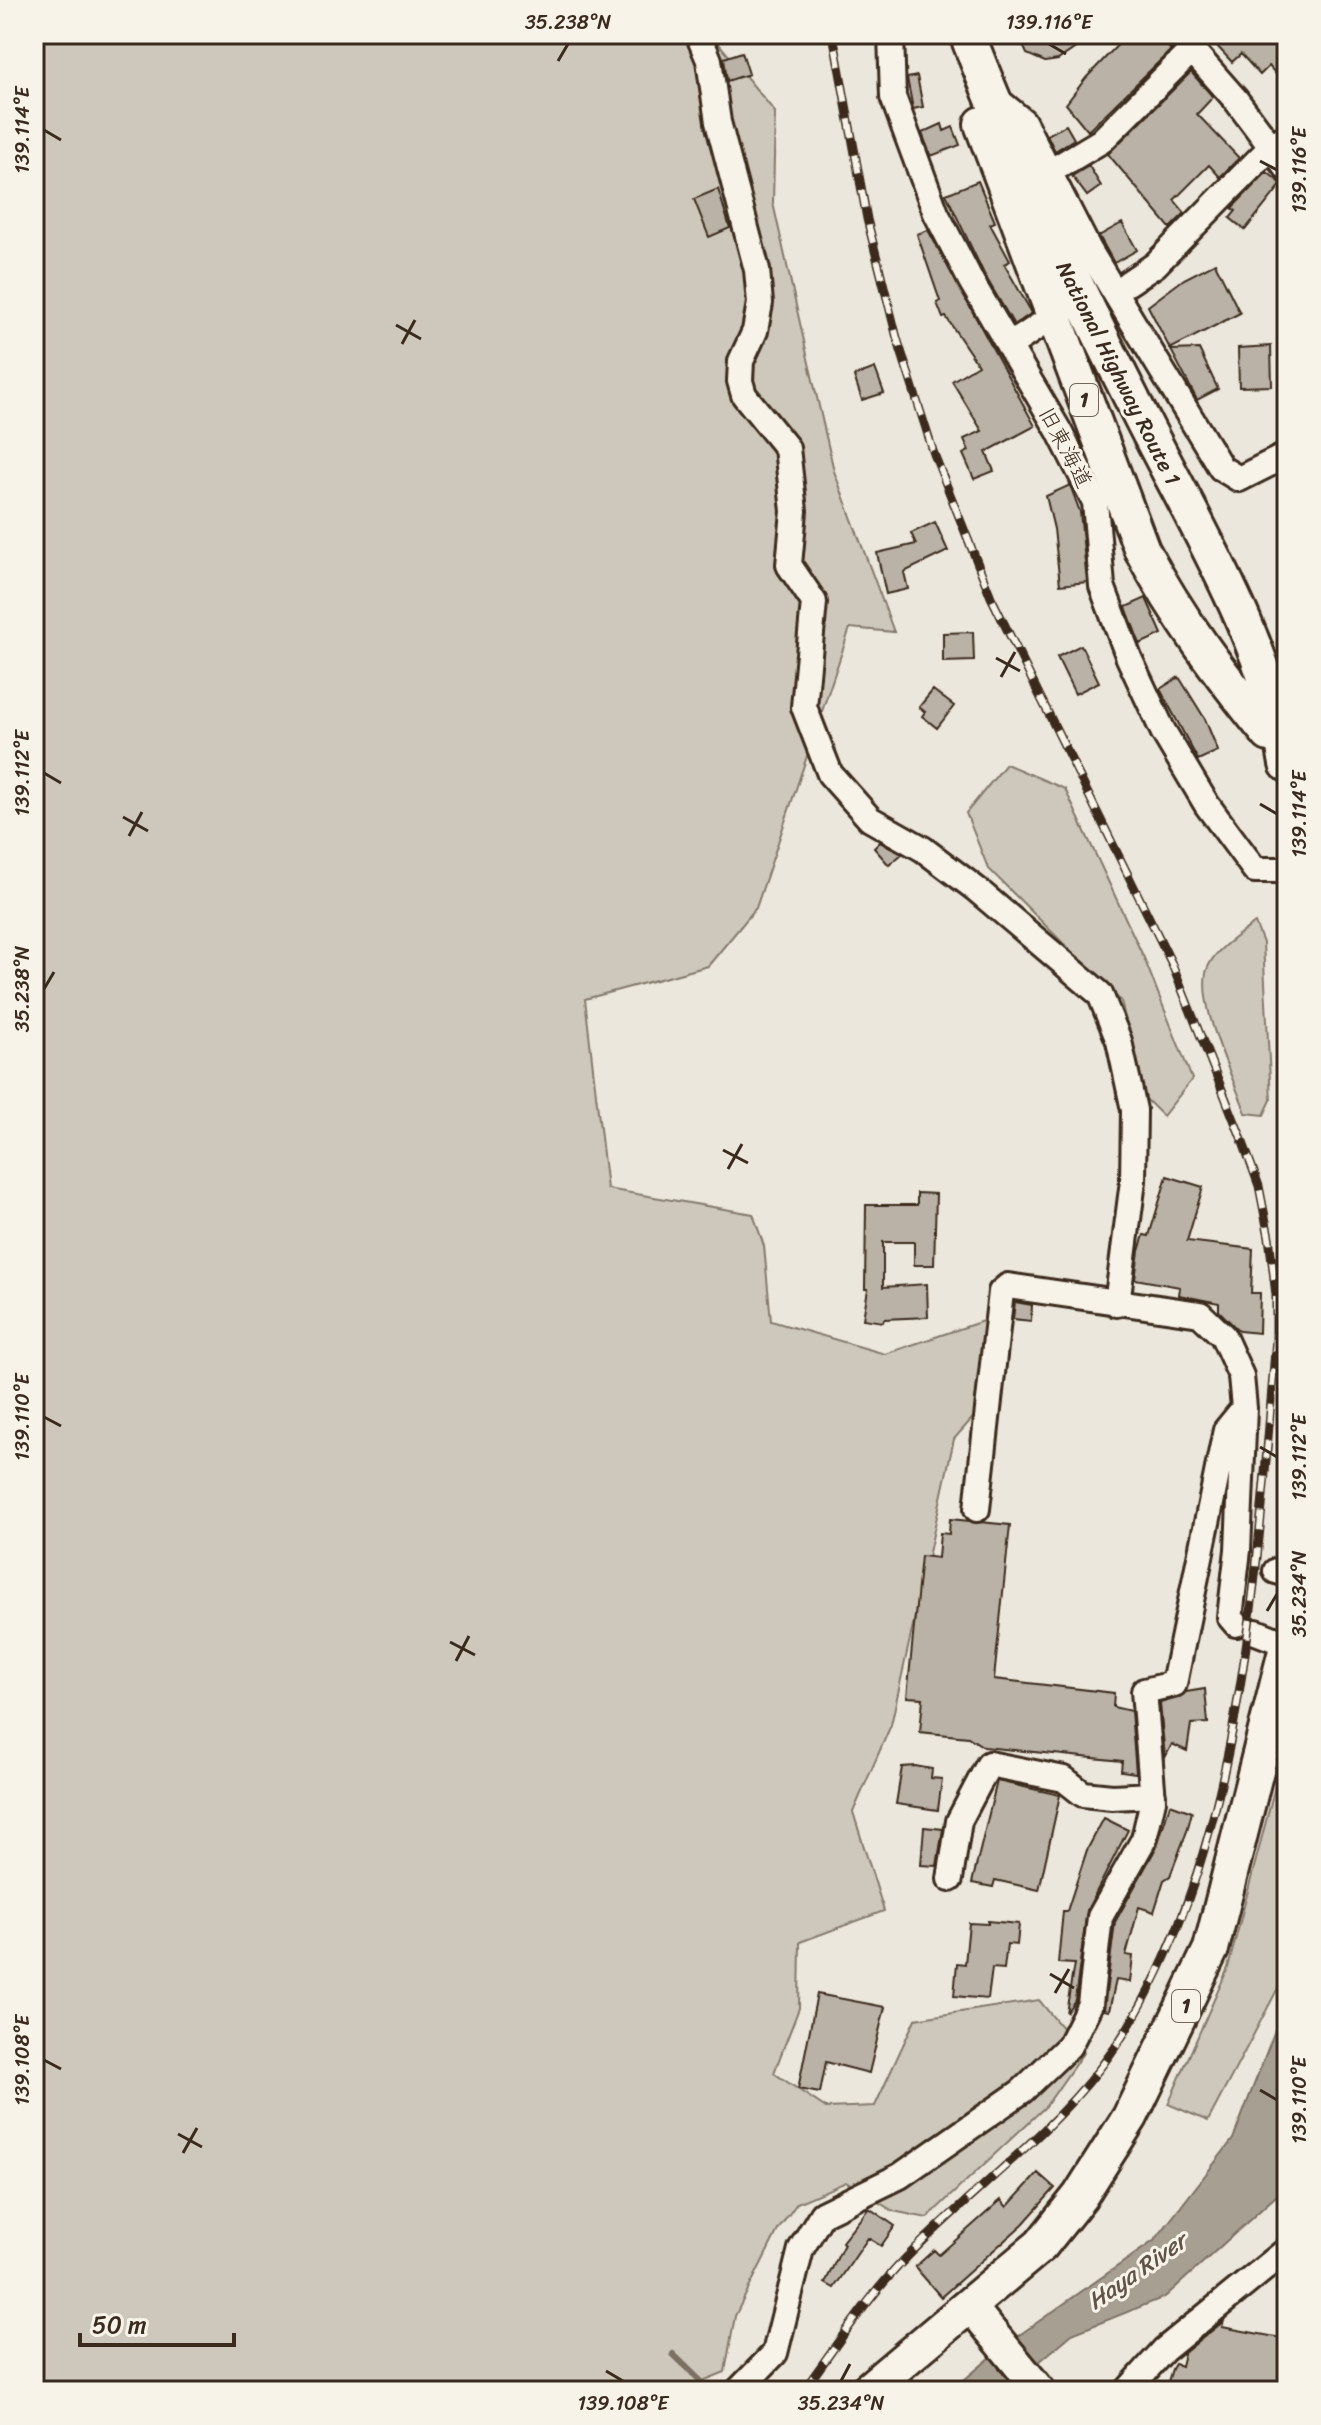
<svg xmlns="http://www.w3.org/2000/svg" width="1321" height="2425" viewBox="0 0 1321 2425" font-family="Sriracha,'Klee One',sans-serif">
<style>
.green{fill:#cec8bc;stroke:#84796d;stroke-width:2}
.water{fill:#a89f93;stroke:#7c7064;stroke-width:2}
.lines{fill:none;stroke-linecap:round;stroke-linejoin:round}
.stream{stroke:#7c7064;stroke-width:6}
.building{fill:#bab2a7;stroke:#3b2a1e;stroke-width:2}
.minor-casing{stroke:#3b2a1e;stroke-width:30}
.major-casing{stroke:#3b2a1e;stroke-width:36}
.highway-casing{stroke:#3b2a1e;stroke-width:40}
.minor{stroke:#f7f3e8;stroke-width:24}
.major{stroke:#f7f3e8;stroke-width:30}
.highway{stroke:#f7f3e8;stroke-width:34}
.rail-casing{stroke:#3b2a1e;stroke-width:9}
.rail{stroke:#f7f3e8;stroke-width:6;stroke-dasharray:18;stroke-linecap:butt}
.ticks{fill:none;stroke:#3b2a1e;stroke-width:3}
.labels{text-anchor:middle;stroke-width:6;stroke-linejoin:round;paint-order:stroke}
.shield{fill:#f7f3e8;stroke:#73665b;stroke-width:2}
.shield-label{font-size:20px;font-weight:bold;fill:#3b2a1e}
.street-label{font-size:22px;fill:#3b2a1e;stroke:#f7f3e8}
.water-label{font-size:24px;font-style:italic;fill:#615347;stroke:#f7f3e8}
.neatline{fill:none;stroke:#3b2a1e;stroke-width:3}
.ticks-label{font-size:20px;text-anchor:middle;fill:#3b2a1e}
</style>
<rect width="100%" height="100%" fill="#ece7dc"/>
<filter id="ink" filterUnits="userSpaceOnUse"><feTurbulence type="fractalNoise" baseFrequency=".0125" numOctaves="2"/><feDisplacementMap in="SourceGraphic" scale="16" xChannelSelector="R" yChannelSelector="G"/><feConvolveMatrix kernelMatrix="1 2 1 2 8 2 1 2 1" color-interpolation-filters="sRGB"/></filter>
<g filter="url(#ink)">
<path class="green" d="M 34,34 L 711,34 L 775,112 L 773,203 L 806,350 L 834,471 L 894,632 L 850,628 L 756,908 L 708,966 L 585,999 L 607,1189 L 753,1214 L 764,1246 L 771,1321 L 885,1354 L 989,1319 L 986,1403 L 954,1439 L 891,1725 L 853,1812 L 884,1911 L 800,1942 L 799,2008 L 774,2073 L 826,2108 L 875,2106 L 915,2019 L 1039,2000 L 1083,2053 L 1046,2106 L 927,2218 L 893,2211 L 846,2182 L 797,2203 L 778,2230 L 735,2316 L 725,2372 L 678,2391 L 34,2391 Z
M 1006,764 L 1065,789 L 1144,958 L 1192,1079 L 1163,1116 L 1145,1098 L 1121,1001 L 988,868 L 966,813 Z
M 1255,923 L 1263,943 L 1271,1100 L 1264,1115 L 1246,1113 C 1234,1079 1192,996 1209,965 C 1217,948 1240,934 1255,923 Z
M 1287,1740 L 1287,1971 L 1208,2121 L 1168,2104 L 1228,1968 Z"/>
<path class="water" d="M 1287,1999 L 1287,2186 L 1165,2297 L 1072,2334 L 1005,2391 L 951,2391 L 1005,2345 L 1155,2240 L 1233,2139 Z"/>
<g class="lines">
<path class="stream" d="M 673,2354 L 711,2391"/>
</g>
<path class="building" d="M 1018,34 L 1096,34 L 1058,60 L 1045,62 L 1027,54 Z
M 1128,34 L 1156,34 L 1171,50 L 1088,131 L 1066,104 L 1086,78 Z
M 1225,34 L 1287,34 L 1287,87 L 1269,66 L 1260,75 L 1241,54 L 1232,62 L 1215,44 Z
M 742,52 L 749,74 L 727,81 L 724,58 Z
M 1191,72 L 1213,97 L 1197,114 L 1239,158 L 1220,177 L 1209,165 L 1174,200 L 1185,213 L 1170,228 L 1108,154 Z
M 917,76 L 923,107 L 913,109 L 907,78 Z
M 942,124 L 944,131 L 953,127 L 960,145 L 931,156 L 922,133 Z
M 1066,125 L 1074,139 L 1055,151 L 1047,135 Z
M 1089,166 L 1101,186 L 1087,196 L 1072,176 Z
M 1267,172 L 1282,184 L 1245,230 L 1230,218 L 1236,211 L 1232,208 Z
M 978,181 L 995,222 L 990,224 L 1010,261 L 1004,264 L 1032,313 L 1014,325 L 984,274 L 946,194 Z
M 718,189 L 730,228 L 709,237 L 694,199 Z
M 1122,223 L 1137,250 L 1114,263 L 1099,236 Z
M 928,230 L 1035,426 L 986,452 L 994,471 L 974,479 L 963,454 L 969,451 L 964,439 L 982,431 L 952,381 L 978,365 L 946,317 L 943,318 L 937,303 L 940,301 L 917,234 Z
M 1215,263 L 1240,313 L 1170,349 L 1148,306 L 1184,279 Z
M 1271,346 L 1272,386 L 1239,387 L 1238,348 Z
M 1199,349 L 1218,389 L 1197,400 L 1171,350 Z
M 875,368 L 884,393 L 862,400 L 854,376 Z
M 1070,485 L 1080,512 L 1087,582 L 1060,585 L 1054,529 L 1046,496 Z
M 935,522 L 948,551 L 904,572 L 908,589 L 886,594 L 877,553 L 916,544 L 911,533 Z
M 1146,598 L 1162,634 L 1140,644 L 1126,607 Z
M 973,632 L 974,661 L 943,662 L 943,633 Z
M 1081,645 L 1099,682 L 1075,694 L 1057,657 Z
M 1179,677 L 1205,719 L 1218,751 L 1198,760 L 1160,689 Z
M 933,690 L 954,706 L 937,728 L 922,716 L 925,712 L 919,707 Z
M 880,842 L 902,854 L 889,865 L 874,848 Z
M 1167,1176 L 1203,1187 L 1187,1241 L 1253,1249 L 1251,1293 L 1260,1293 L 1259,1333 L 1239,1331 L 1219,1311 L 1219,1303 L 1179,1295 L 1180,1287 L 1135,1279 L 1139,1251 L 1144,1235 L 1149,1236 Z
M 917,1193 L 936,1194 L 934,1265 L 914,1265 L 914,1242 L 883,1242 L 883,1287 L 927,1284 L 928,1317 L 884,1319 L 883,1322 L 863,1319 L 868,1289 L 865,1289 L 866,1205 L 917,1205 Z
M 1015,1302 L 1032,1305 L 1031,1321 L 1013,1319 Z
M 950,1519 L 1010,1525 L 994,1679 L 1114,1693 L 1113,1707 L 1131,1711 L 1136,1773 L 1121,1771 L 1122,1761 L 984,1747 L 968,1737 L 920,1732 L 923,1698 L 907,1697 L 921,1556 L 938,1558 L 940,1533 L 949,1534 Z
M 1205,1689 L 1208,1723 L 1191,1724 L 1187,1751 L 1172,1744 L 1165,1758 L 1160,1703 L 1178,1698 L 1186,1692 Z
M 915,1766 L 932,1769 L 931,1778 L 942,1779 L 938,1810 L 896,1804 L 902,1767 Z
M 997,1781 L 1060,1795 L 1039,1890 L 995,1880 L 993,1887 L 972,1883 Z
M 1170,1804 L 1192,1812 L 1187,1831 L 1170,1876 L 1164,1880 L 1154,1912 L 1139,1907 L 1126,1955 L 1133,1956 L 1130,1982 L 1116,1980 L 1109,2011 L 1104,2010 L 1115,1922 L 1157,1846 Z
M 1104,1818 L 1128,1830 L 1087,1910 L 1075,2000 L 1066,2013 L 1074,1964 L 1058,1963 L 1063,1911 L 1067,1911 L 1087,1850 Z
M 924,1827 L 943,1829 L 937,1866 L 921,1865 Z
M 988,1921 L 1019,1924 L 1017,1945 L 1007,1944 L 1004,1969 L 992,1968 L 988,1999 L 954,1996 L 957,1963 L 965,1964 L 969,1923 L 988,1924 Z
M 817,1994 L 885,2007 L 869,2073 L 826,2062 L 820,2093 L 798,2089 Z
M 1038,2173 L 1055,2188 L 1023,2224 L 941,2297 L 915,2267 L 934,2250 L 939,2255 L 1001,2200 L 1007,2207 Z
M 869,2208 L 895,2226 L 881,2246 L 868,2238 L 834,2288 L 825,2283 L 844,2244 L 842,2242 Z
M 1224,2321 L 1222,2327 L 1287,2339 L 1287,2391 L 1165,2391 L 1172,2369 L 1175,2364 L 1181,2366 L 1184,2353 Z"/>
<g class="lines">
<g class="minor-casing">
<path id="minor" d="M 698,34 L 709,60 L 718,122 L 757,270 L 760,303 L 755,331 L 741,361 L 740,381 L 744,395 L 787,448 L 794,511 L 789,565 L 814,602 L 804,707 L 830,774 L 870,819 L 923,849 L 976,889 L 1100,994 L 1119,1041 L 1134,1110 L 1133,1181 L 1117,1304
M 891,34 L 893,97 L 936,213 L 971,281 L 1059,431 L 1095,502 L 1102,586 L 1129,658 L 1163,731 L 1207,805 L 1255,870 L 1287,870
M 1178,34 L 1236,100 L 1287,168
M 995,98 L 1023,121 L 1089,250 L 1221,468 L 1239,479 L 1287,455
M 1051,171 L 1101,141 L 1190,52
M 1128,283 L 1155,265 L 1271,147 L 1287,136
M 1009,346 L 1042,324
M 977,1509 L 1001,1292 L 1008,1286 L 1200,1314 L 1223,1336 L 1241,1376 L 1244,1408 L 1238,1550 L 1230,1617 L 1236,1624
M 1276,1571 L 1287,1574
M 1256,1632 L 1287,1644
M 950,1879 L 959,1821 L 989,1764 L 1064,1779 L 1083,1794 L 1112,1797 L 1153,1795
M 738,2391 L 775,2353 L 801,2249 L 822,2214 L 900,2176 L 1022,2091 L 1069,2046 L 1090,2004 L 1100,1917 L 1144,1839 L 1153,1800 L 1144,1691 L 1174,1684 L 1226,1430 L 1244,1408
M 1127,2391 L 1164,2350 L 1287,2250"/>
</g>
<g class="major-casing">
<path id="major" d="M 971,2307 L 1040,2391"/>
</g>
<g class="highway-casing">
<path id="highway" d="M 967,34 C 1018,166 1078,293 1142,419 C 1198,530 1267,640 1287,764
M 982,124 L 1142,550 C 1178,618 1221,675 1269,734
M 867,2391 L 1041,2245 L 1080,2196 L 1130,2117 L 1211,1949 L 1287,1647"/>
</g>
<use href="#minor" class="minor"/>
<use href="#major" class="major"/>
<use href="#highway" class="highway"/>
<g class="rail-casing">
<path id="rail" d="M 803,2391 C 836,2346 867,2298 906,2258 C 969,2193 1045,2139 1100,2068 C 1243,1883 1257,1565 1276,1339 L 1276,1295 L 1269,1237 L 1259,1186 L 1241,1137 L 1171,962 L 991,597 L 934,454 L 897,338 L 867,219 L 833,34"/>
</g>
<use href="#rail" class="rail"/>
</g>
</g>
<path class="ticks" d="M 1049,44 L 1066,54M 558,61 L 568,44M 44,130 L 61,140M 1260,161 L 1277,170M 396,325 L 421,339M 402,344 L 415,320M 996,658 L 1020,671M 1001,677 L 1015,652M 44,773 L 61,783M 1260,804 L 1277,814M 123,817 L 148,831M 129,836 L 142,812M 44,989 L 54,972M 723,1150 L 748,1163M 728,1169 L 742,1144M 44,1417 L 61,1426M 1260,1447 L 1277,1457M 1267,1611 L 1277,1594M 450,1642 L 475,1655M 456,1661 L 469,1636M 1050,1974 L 1074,1988M 1055,1993 L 1069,1969M 44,2060 L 61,2069M 1260,2090 L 1277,2100M 178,2134 L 202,2147M 183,2153 L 197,2128M 606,2371 L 623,2381M 841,2381 L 850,2364"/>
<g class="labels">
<g class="shield">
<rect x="1070" y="384" width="28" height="32" rx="6"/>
<rect x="1172" y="1990" width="28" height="32" rx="6"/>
</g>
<g class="shield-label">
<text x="1084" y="407">1</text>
<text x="1186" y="2013">1</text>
</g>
<g class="street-label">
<text transform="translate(1119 373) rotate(63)" y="8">National Highway Route 1</text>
<text transform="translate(1066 447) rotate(62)" y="8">旧東海道</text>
</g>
<g class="water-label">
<text transform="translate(1137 2271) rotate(-35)" y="8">Haya River</text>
</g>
</g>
<rect width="1321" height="2425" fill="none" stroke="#f7f3e8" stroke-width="88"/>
<path d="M80 2333v12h154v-12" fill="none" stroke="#3b2a1e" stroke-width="4"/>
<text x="92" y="2333" font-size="24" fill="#3b2a1e" stroke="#f7f3e8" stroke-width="6" paint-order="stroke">50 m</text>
<rect x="44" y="44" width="1233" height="2337" class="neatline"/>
<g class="ticks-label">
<text x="568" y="29">35.238°N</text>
<text x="1049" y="29">139.116°E</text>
<text transform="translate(22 130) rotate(-90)" y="7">139.114°E</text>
<text transform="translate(1299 170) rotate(-90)" y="7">139.116°E</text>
<text transform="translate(22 773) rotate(-90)" y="7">139.112°E</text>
<text transform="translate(1299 814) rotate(-90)" y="7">139.114°E</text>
<text transform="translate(22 989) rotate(-90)" y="7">35.238°N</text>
<text transform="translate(22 1417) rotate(-90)" y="7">139.110°E</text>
<text transform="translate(1299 1457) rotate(-90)" y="7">139.112°E</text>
<text transform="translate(1299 1594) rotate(-90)" y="7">35.234°N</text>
<text transform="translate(22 2060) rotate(-90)" y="7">139.108°E</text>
<text transform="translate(1299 2100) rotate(-90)" y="7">139.110°E</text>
<text x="623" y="2410">139.108°E</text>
<text x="841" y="2410">35.234°N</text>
</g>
</svg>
